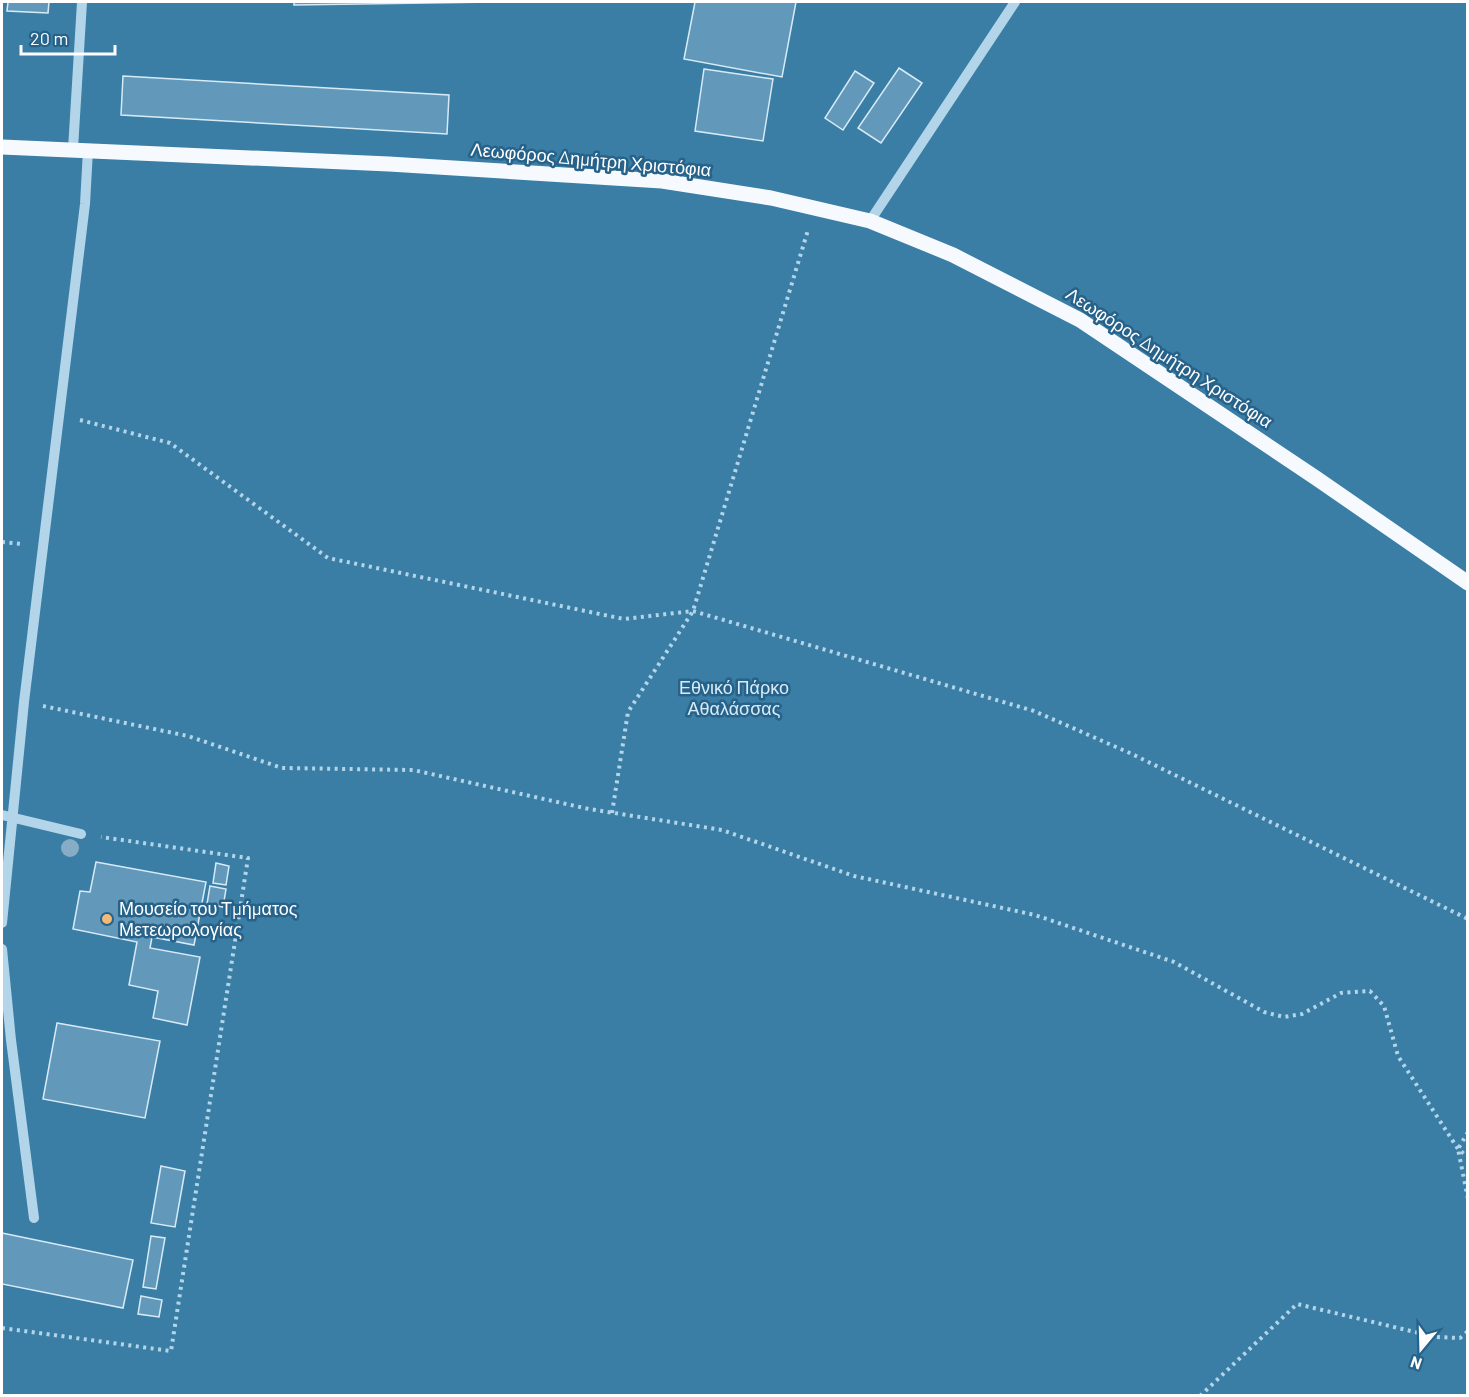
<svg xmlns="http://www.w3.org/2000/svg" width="1469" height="1397" viewBox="0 0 1469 1397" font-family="Barlow,sans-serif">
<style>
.green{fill:#3a7da5}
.building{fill:#6298ba;stroke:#d7ebf7;stroke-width:1.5}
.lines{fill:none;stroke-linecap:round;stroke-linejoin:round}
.path{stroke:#b3d5e9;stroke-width:4;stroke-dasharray:3 4.5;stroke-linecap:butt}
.minor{stroke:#b3d5e9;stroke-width:10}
.major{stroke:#f6fafe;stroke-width:15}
.tree{fill:#87adc6}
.poi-dot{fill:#f2ba78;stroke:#266289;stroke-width:2}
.labels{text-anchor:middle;stroke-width:5;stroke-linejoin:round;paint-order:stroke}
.street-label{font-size:18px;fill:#fff;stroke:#266289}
.park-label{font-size:18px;fill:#d7ebf7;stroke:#266289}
.poi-label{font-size:18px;fill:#fff;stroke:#266289;text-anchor:start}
</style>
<rect width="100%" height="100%" fill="#266289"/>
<path class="green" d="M 2,2 L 1467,2 L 1467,1395 L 2,1395 Z"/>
<path class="building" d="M 8,2 L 49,2 L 48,13 L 7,11 Z
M 294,2 L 494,2 L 294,5 Z
M 695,2 L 796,2 L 782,77 L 684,59 Z
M 899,68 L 922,83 L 881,143 L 858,128 Z
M 704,69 L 773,79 L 763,141 L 695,131 Z
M 855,71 L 874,83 L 843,130 L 825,118 Z
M 123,76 L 449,95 L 447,134 L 121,115 Z
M 96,862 L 206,882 L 194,945 L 152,937 L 150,948 L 200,957 L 187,1025 L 153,1018 L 158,991 L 129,985 L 137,942 L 73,929 L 80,891 L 90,892 Z
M 216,863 L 229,866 L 226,885 L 213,883 Z
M 210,886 L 226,889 L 223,907 L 207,904 Z
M 57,1023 L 160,1041 L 145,1118 L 43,1099 Z
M 161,1166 L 185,1171 L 175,1227 L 151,1223 Z
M 2,1233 L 133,1260 L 123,1308 L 2,1284 Z
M 151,1236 L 165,1238 L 156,1289 L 143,1287 Z
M 141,1296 L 162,1300 L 159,1317 L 138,1314 Z"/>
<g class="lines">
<path class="path" d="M 80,420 L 170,443 L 328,558 L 624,619 L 693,611 L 1034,711 L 1132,754 L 1468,919
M 2,542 L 22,544
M 43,706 L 188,736 L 282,768 L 413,770 L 589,809 L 722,830 L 854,876 L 1035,915 L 1174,962 L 1264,1012 L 1284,1017 L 1302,1014 L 1341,993 L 1370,991 L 1384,1006 L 1398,1056 L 1458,1149 L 1468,1157
M 612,813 L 628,712 L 693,611 L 808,230
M 1468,1132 L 1458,1149 L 1468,1199
M 2,1328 L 171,1351 L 248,858 L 101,837
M 1200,1396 L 1297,1304 L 1436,1337 L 1460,1338 L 1468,1331"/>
<path class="minor" d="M 73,149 L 82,2
M 870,221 L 1015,2
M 2,815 L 81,834
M 2,923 L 24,702 L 85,204 L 88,150
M 2,949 L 11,1040 L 34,1218"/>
<path class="major" d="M 2,147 L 389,164 L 662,181 L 771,198 L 870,221 L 953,255 L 1080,320 L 1316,478 L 1468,583"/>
</g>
<circle class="tree" cx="70" cy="848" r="9"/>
<circle class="poi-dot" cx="107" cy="919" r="6"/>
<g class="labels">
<g class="street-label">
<text transform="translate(591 160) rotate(5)" y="6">Λεωφόρος Δημήτρη Χριστόφια</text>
<text transform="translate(1169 358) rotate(33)" y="6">Λεωφόρος Δημήτρη Χριστόφια</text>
</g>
<g class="park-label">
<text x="734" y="694">Εθνικό Πάρκο<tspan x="734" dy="21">Αθαλάσσας</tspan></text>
</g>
<g class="poi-label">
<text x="119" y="915">Μουσείο του Τμήματος<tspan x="119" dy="21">Μετεωρολογίας</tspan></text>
</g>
</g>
<rect width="1469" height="1397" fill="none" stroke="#ffffff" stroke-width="6"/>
<g transform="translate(1421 1349) rotate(199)" stroke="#266289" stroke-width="4.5" paint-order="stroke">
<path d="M0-4.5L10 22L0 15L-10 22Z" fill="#ffffff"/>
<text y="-9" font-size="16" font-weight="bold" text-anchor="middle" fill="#ffffff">N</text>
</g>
<path d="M21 45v9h94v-9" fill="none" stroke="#ffffff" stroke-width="3"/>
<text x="30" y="45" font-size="18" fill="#ffffff" stroke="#266289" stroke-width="4.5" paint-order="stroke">20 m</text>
</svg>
